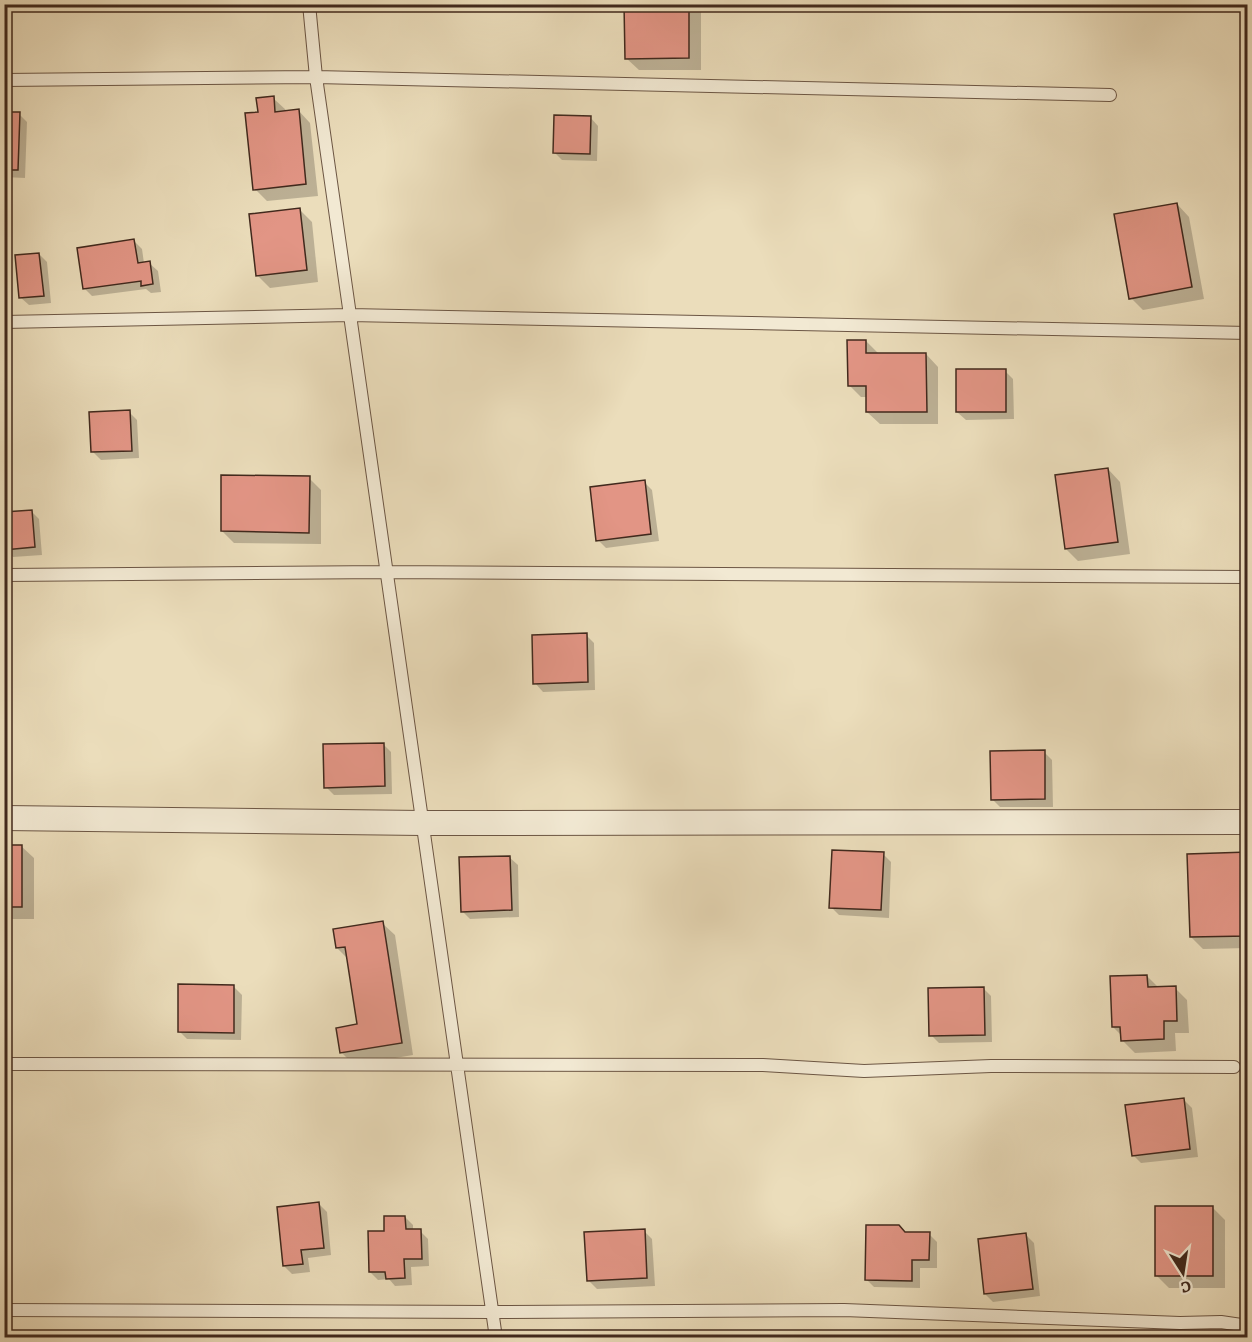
<svg xmlns="http://www.w3.org/2000/svg" width="1252" height="1342" viewBox="0 0 1252 1342" font-family="Alegreya,serif">
<style>
.shadow{fill:#0003}
.building{fill:#e29585;stroke:#41291d;stroke-width:1.5}
.lines{fill:none;stroke-linecap:round;stroke-linejoin:round}
.lane-casing{stroke:#6c5644;stroke-width:14}
.street-casing{stroke:#6c5644;stroke-width:26}
.lane{stroke:#f2e9d3;stroke-width:12}
.street{stroke:#f2e9d3;stroke-width:24}
</style>
<rect width="100%" height="100%" fill="#ebddbb"/>
<filter id="stains"><feTurbulence type="fractalNoise" baseFrequency=".00333" numOctaves="4"/><feColorMatrix values="0 0 0 0 .2 0 0 0 0 .09 0 0 0 0 .02 0 0 0 .5 -.17"/></filter>
<radialGradient id="worn" r=".72"><stop offset=".6" stop-color="#630" stop-opacity="0"/><stop offset="1" stop-color="#630" stop-opacity=".3"/></radialGradient>
<path class="shadow" d="M 626,4 L 694,4 L 701,11 L 701,70 L 639,70 L 626,58 Z
M 273,98 L 286,110 L 286,112 L 298,110 L 310,123 L 318,196 L 267,201 L 255,189 L 259,113 Z
M 4,113 L 19,114 L 27,122 L 25,178 L 4,177 Z
M 590,117 L 598,126 L 597,161 L 562,160 L 554,152 Z
M 1177,204 L 1189,217 L 1204,299 L 1143,310 L 1131,298 Z
M 299,209 L 312,222 L 318,282 L 270,288 L 257,275 Z
M 134,241 L 142,249 L 144,263 L 149,263 L 158,271 L 161,292 L 151,293 L 146,289 L 92,296 L 84,288 Z
M 39,254 L 47,262 L 51,303 L 29,305 L 20,297 Z
M 866,341 L 878,353 L 926,354 L 938,367 L 938,424 L 880,424 L 867,412 L 867,397 L 861,397 L 849,385 Z
M 1005,371 L 1013,379 L 1014,419 L 966,420 L 957,412 Z
M 129,412 L 137,420 L 139,458 L 101,460 L 93,452 Z
M 1108,469 L 1120,482 L 1130,554 L 1078,561 L 1066,549 Z
M 309,478 L 321,490 L 321,544 L 234,543 L 222,531 Z
M 644,482 L 652,490 L 659,541 L 606,548 L 598,540 Z
M 31,511 L 39,519 L 42,555 L 13,557 L 5,549 Z
M 586,635 L 594,643 L 595,690 L 543,692 L 535,683 Z
M 383,744 L 391,752 L 392,794 L 334,795 L 326,787 Z
M 1044,752 L 1052,760 L 1053,807 L 1000,807 L 992,799 Z
M 4,846 L 21,846 L 34,858 L 34,919 L 4,919 Z
M 1248,853 L 1248,948 L 1203,949 L 1191,937 Z
M 883,854 L 891,862 L 889,918 L 839,915 L 831,907 Z
M 509,857 L 518,865 L 519,917 L 470,919 L 462,911 Z
M 382,923 L 395,935 L 413,1055 L 354,1065 L 341,1052 L 359,1026 L 348,959 L 337,948 Z
M 1147,976 L 1159,988 L 1175,988 L 1187,1000 L 1189,1033 L 1175,1033 L 1176,1051 L 1135,1053 L 1122,1040 L 1122,1036 L 1113,1027 Z
M 234,987 L 242,995 L 241,1040 L 187,1039 L 179,1031 Z
M 983,988 L 991,996 L 992,1042 L 939,1043 L 931,1035 Z
M 1184,1100 L 1192,1108 L 1198,1157 L 1141,1163 L 1133,1155 Z
M 319,1204 L 327,1212 L 331,1255 L 308,1258 L 310,1272 L 292,1274 L 284,1266 Z
M 1212,1207 L 1225,1220 L 1225,1288 L 1169,1288 L 1157,1276 Z
M 405,1217 L 413,1225 L 413,1231 L 420,1231 L 428,1239 L 429,1266 L 411,1267 L 412,1285 L 395,1286 L 389,1279 L 378,1280 L 370,1272 L 386,1232 Z
M 644,1231 L 652,1239 L 655,1286 L 597,1289 L 589,1281 Z
M 905,1233 L 929,1234 L 937,1242 L 937,1268 L 920,1268 L 920,1288 L 874,1287 L 866,1279 Z
M 1026,1235 L 1034,1243 L 1040,1296 L 993,1302 L 985,1294 Z"/>
<path class="building" d="M 624,4 L 689,4 L 689,58 L 625,59 Z
M 274,96 L 275,112 L 299,109 L 306,184 L 253,190 L 245,113 L 258,112 L 256,98 Z
M 4,112 L 20,112 L 18,170 L 4,170 Z
M 554,115 L 591,116 L 590,154 L 553,153 Z
M 1177,203 L 1192,287 L 1129,299 L 1114,214 Z
M 300,208 L 307,270 L 256,276 L 249,214 Z
M 134,239 L 138,263 L 150,261 L 153,284 L 141,286 L 141,281 L 83,289 L 77,248 Z
M 39,253 L 44,296 L 19,298 L 15,255 Z
M 847,340 L 866,340 L 866,353 L 926,353 L 927,412 L 866,412 L 866,386 L 848,386 Z
M 956,369 L 1006,369 L 1006,412 L 956,412 Z
M 130,410 L 132,451 L 91,452 L 89,412 Z
M 1108,468 L 1118,542 L 1065,549 L 1055,475 Z
M 221,475 L 310,476 L 309,533 L 221,531 Z
M 645,480 L 651,534 L 596,541 L 590,487 Z
M 32,510 L 35,547 L 4,550 L 4,512 Z
M 587,633 L 588,682 L 533,684 L 532,635 Z
M 384,743 L 385,786 L 324,788 L 323,744 Z
M 1045,750 L 1045,799 L 991,800 L 990,751 Z
M 4,845 L 22,845 L 22,907 L 4,907 Z
M 832,850 L 884,852 L 881,910 L 829,908 Z
M 1248,852 L 1248,936 L 1190,937 L 1187,854 Z
M 510,856 L 512,910 L 461,912 L 459,857 Z
M 383,921 L 402,1043 L 340,1053 L 336,1028 L 357,1024 L 345,947 L 336,948 L 333,929 Z
M 1147,975 L 1148,987 L 1176,986 L 1177,1021 L 1164,1021 L 1164,1039 L 1121,1041 L 1120,1027 L 1112,1027 L 1110,976 Z
M 178,984 L 234,985 L 234,1033 L 178,1032 Z
M 984,987 L 985,1035 L 929,1036 L 928,988 Z
M 1184,1098 L 1190,1149 L 1132,1156 L 1125,1105 Z
M 319,1202 L 324,1248 L 301,1250 L 303,1264 L 283,1266 L 277,1207 Z
M 1155,1206 L 1213,1206 L 1213,1276 L 1155,1276 Z
M 384,1216 L 405,1216 L 406,1229 L 421,1229 L 422,1259 L 404,1259 L 405,1278 L 386,1279 L 385,1272 L 369,1272 L 368,1231 L 384,1231 Z
M 866,1225 L 899,1225 L 905,1232 L 930,1232 L 929,1260 L 912,1260 L 912,1281 L 865,1280 Z
M 645,1229 L 647,1278 L 587,1281 L 584,1232 Z
M 1026,1233 L 1033,1289 L 984,1294 L 978,1239 Z
M 96,1332 L 96,1338 L 8,1338 L 8,1333 Z"/>
<g class="lines">
<g class="lane-casing">
<path id="lane" d="M 309,4 L 316,77 L 496,1338
M 4,80 L 316,77 L 1110,95
M 4,322 L 350,315 L 1248,333
M 4,575 L 386,572 L 1248,577
M 4,1064 L 763,1065 L 864,1071 L 991,1066 L 1234,1067
M 4,1310 L 492,1312 L 844,1310 L 1180,1323 L 1221,1322 L 1248,1326"/>
</g>
<g class="street-casing">
<path id="street" d="M 4,818 L 422,823 L 1248,822"/>
</g>
<use href="#lane" class="lane"/>
<use href="#street" class="street"/>
</g>
<rect width="1252" height="1342" fill="none" stroke="#ebddbb" stroke-width="24"/>
<rect x="6" y="6" width="1240" height="1330" fill="none" stroke="#41291d" stroke-width="3"/>
<rect x="12" y="12" width="1228" height="1318" fill="none" stroke="#41291d" stroke-width="1.5"/>
<g transform="translate(1183 1273) rotate(168)" stroke="#f2e9d3" stroke-width="4.5" paint-order="stroke">
<path d="M0-4.5L10 22L0 15L-10 22Z" fill="#41291d"/>
<text y="-9" font-size="16" font-weight="bold" text-anchor="middle" fill="#41291d">С</text>
</g>
<rect width="100%" height="100%" filter="url(#stains)"/>
<rect width="100%" height="100%" fill="url(#worn)"/>
</svg>
